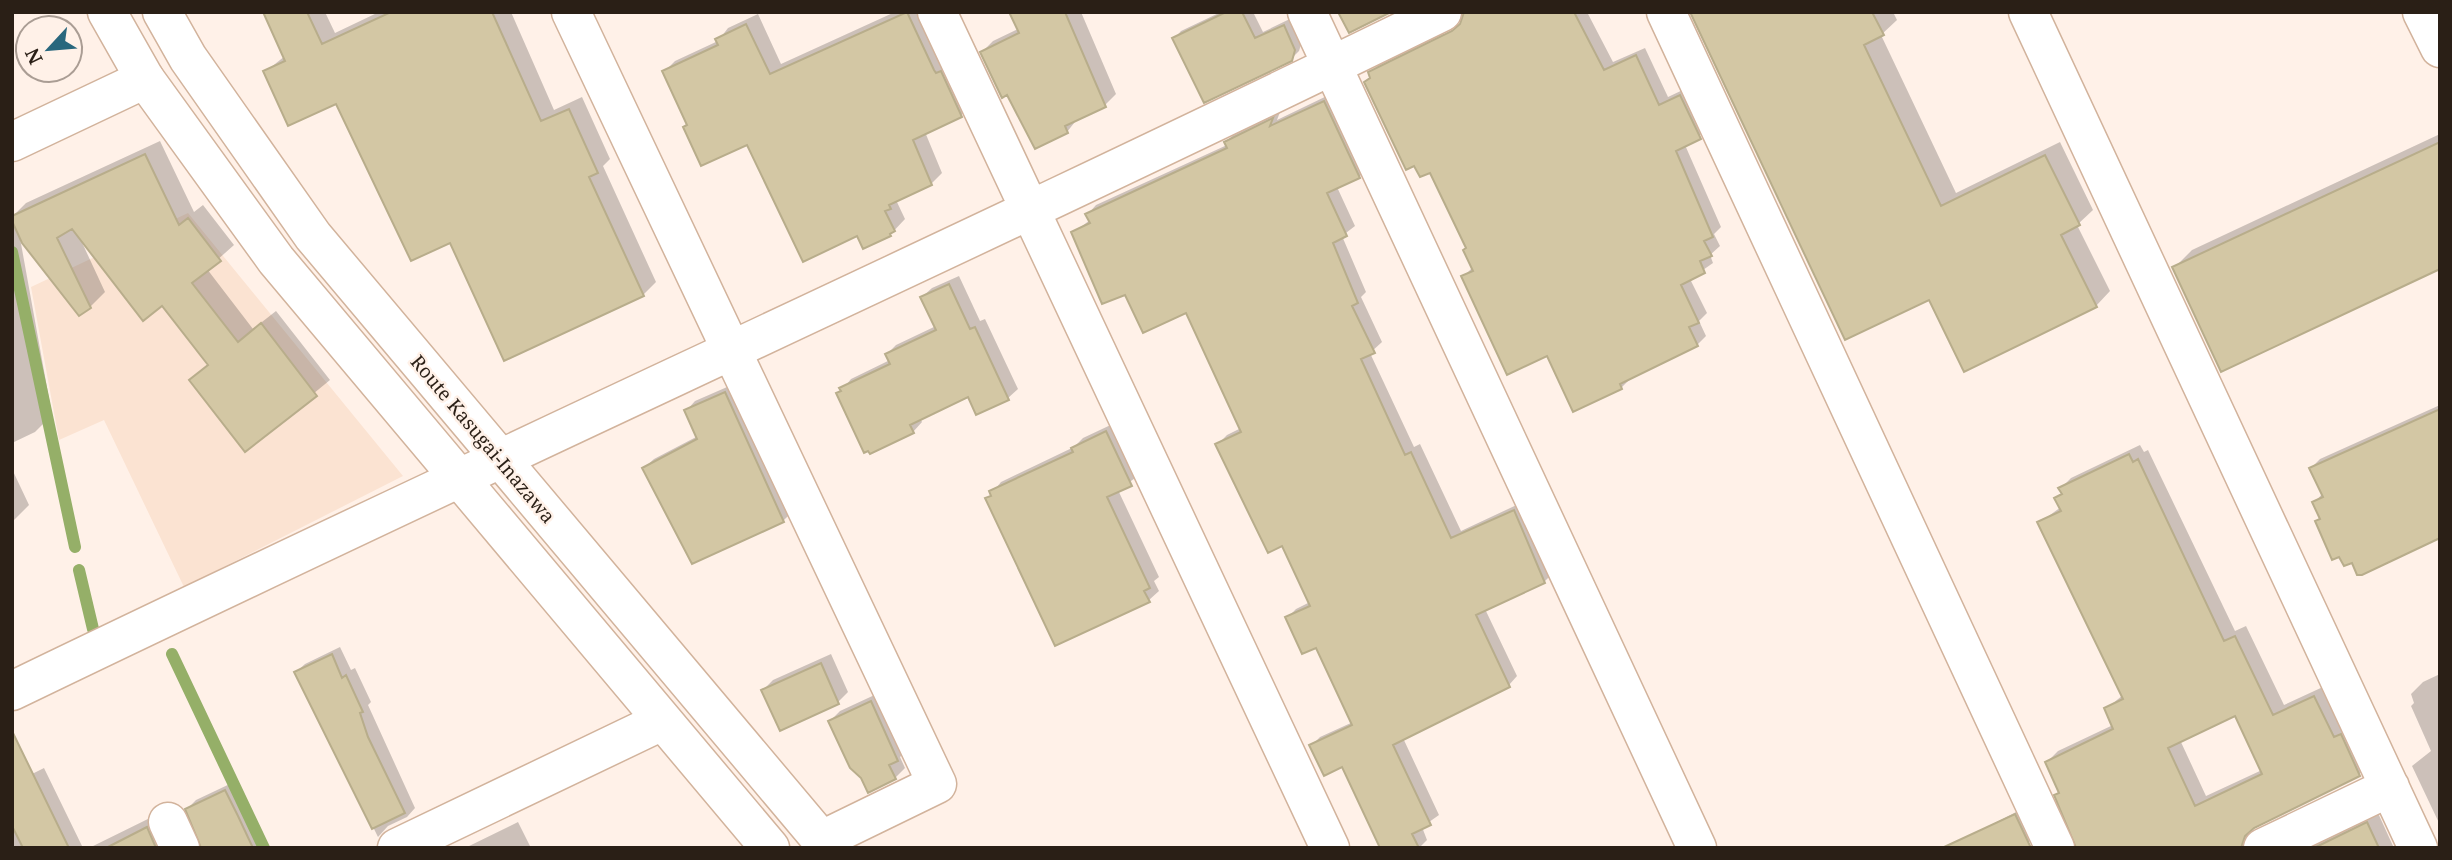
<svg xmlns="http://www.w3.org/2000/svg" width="2452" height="860" viewBox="0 0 2452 860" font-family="'Noto Serif',serif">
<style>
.built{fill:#fbe3d2}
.shadow{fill:#0003;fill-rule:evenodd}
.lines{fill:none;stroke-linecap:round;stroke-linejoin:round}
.stream{stroke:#95af68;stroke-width:12}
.building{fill:#d3c7a4;stroke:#b8ad8b;stroke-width:2;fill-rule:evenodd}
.minor-casing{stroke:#d2b39c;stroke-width:41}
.major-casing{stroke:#d2b39c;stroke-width:41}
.minor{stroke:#fff;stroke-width:38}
.major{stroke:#fff;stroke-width:38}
.labels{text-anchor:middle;stroke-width:5;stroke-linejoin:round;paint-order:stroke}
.street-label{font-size:19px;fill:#2a1f16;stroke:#fff1e8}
</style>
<rect width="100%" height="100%" fill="#fff1e8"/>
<path class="built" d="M 188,213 L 403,476 L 184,587 L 104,420 L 59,440 L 31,287 Z"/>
<path class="shadow" d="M 265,12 L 325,12 L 335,33 L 379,12 L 511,12 L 554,110 L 582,97 L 610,159 L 603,166 L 656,282 L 643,295 L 451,241 L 337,102 L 265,72 L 285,56 Z
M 895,12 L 923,12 L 972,104 L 961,115 L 925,132 L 942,173 L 931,184 L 896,200 L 905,219 L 890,235 L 858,234 L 748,142 L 689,123 L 664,72 L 675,61 L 718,41 L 728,28 L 758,14 L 781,64 Z
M 1011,12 L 1081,12 L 1116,94 L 1105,105 L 1078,118 L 1067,132 L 1036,146 L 982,52 L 993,41 L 1018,29 Z
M 1221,12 L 1253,12 L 1263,32 L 1296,16 L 1304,35 L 1299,51 L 1291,59 L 1174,39 L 1181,31 Z
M 1510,12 L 1587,12 L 1613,62 L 1645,48 L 1668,97 L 1689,87 L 1709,129 L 1685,145 L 1721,227 L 1714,234 L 1720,246 L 1710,255 L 1713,263 L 1690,279 L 1707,313 L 1699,321 L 1706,336 L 1697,345 L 1630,379 L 1621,388 L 1548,354 L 1463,277 L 1473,267 L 1468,247 L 1430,171 L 1370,73 L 1379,64 L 1443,33 L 1448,43 Z
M 1691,12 L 1893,12 L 1897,20 L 1881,35 L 1956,193 L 2060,142 L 2093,210 L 2077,225 L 2110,291 L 2096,306 L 1930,298 Z
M 1333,93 L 1368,168 L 1359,177 L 1337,187 L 1355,226 L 1342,236 L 1366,292 L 1361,297 L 1382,342 L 1370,353 L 1414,447 L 1420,444 L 1461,531 L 1523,502 L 1553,573 L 1544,582 L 1485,609 L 1517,676 L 1509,685 L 1403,738 L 1439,815 L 1422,827 L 1427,840 L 1419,848 L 1382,848 L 1343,765 L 1311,746 L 1320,737 L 1353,722 L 1317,645 L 1287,618 L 1296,609 L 1310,602 L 1283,543 L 1218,444 L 1227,435 L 1241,428 L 1187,311 L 1126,292 L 1073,233 L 1090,220 L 1088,214 L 1096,205 L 1227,145 L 1226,142 L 1235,133 L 1280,112 L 1277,120 Z
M 2440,134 L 2440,267 L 2174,268 L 2192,250 Z
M 160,141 L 194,212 L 203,205 L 234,245 L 207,269 L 253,329 L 276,311 L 330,380 L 245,450 L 191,380 L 209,363 L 163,304 L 79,236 L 105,292 L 90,307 L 20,238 L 52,415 L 35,432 L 12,443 L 12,229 L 17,227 L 12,217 L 26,203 Z
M 959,276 L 980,321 L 985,319 L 1018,389 L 1008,398 L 977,413 L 969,395 L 920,418 L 922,422 L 913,432 L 842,390 L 851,379 L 890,360 L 887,354 L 896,345 L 936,326 L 922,297 L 932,288 Z
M 734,384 L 793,511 L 783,521 L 693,562 L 644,468 L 654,459 L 698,436 L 686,411 L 695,401 Z
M 2440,405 L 2440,536 L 2353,561 L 2317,521 L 2321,517 L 2314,503 L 2323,493 L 2311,468 L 2320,459 Z
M 1117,422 L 1141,474 L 1118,490 L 1159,577 L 1154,581 L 1159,591 L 1149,600 L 987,499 L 1001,482 L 1074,447 L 1083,438 Z
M 2140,445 L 2144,452 L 2148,450 L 2235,631 L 2246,626 L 2284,705 L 2325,686 L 2370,764 L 2359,774 L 2254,826 L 2251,834 L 2254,848 L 2082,848 L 2057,795 L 2061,791 L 2047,762 L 2058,751 L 2113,725 L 2106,709 L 2123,695 L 2039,523 L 2061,507 L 2056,498 L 2062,492 L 2061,488 L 2071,478 ZM 2236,714 L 2262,770 L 2206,796 L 2180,740 Z
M 12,469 L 29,505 L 12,522 Z
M 340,647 L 351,670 L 355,668 L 371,702 L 368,705 L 415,808 L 407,817 L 388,826 L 378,837 L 296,672 L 305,664 Z
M 831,654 L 848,692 L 838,702 L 763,690 L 773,680 Z
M 2440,674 L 2440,825 L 2412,766 L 2431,751 L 2411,706 L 2414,703 L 2411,694 L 2423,682 Z
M 881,692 L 907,750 L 900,757 L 905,768 L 895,778 L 830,721 L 840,711 Z
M 12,765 L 30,775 L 44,768 L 83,848 L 12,848 Z
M 234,782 L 267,848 L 203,848 L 187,809 L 196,800 Z
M 2020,810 L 2033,838 L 2028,843 L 1973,834 Z
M 2378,813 L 2393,846 L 2391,848 L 2305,848 Z
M 156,815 L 169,848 L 89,848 Z
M 518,822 L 531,848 L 465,848 Z"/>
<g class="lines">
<path class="stream" d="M 12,252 L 75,547
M 79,570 L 93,629
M 172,654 L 264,848"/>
</g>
<path class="building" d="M 263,12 L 307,12 L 322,44 L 391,12 L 492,12 L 541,121 L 569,109 L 598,173 L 589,177 L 644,296 L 504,361 L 450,243 L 411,261 L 336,104 L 288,126 L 263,71 L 285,61 Z
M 907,12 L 934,70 L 936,73 L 941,71 L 962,117 L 913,140 L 932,185 L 889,205 L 891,209 L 885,211 L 895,231 L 890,234 L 891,236 L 863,249 L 857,236 L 803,262 L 747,145 L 701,166 L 683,127 L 687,125 L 662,71 L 718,45 L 715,39 L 746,24 L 770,74 Z
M 1009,12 L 1065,12 L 1106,107 L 1065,126 L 1068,133 L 1035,149 L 1007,95 L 1002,98 L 980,52 L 1019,33 Z
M 1226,12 L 1242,12 L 1255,38 L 1284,25 L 1295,50 L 1292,61 L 1204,103 L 1172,38 Z
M 1338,12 L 1391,12 L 1349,33 Z
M 1464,12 L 1574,12 L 1604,70 L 1636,55 L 1659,105 L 1680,95 L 1701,139 L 1676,151 L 1713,237 L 1704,241 L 1712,256 L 1700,261 L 1705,273 L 1681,285 L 1699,323 L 1689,327 L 1698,346 L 1620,384 L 1622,389 L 1573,412 L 1547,356 L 1507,375 L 1461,276 L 1473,271 L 1463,250 L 1466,248 L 1430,173 L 1420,177 L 1414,166 L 1406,170 L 1364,82 L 1370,78 L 1368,72 L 1452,31 L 1460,24 Z
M 1690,12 L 1872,12 L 1884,35 L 1864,45 L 1941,206 L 2045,155 L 2080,225 L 2061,235 L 2097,307 L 1964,372 L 1929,300 L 1845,340 Z
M 1324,101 L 1360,178 L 1327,193 L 1347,236 L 1333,243 L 1358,303 L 1352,306 L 1375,353 L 1361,359 L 1405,455 L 1411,452 L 1451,538 L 1514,510 L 1545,583 L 1476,615 L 1510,687 L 1393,745 L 1431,825 L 1412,834 L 1419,848 L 1380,848 L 1342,767 L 1324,776 L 1309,745 L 1352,725 L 1316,648 L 1302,654 L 1285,617 L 1310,606 L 1282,546 L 1268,553 L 1215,444 L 1241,432 L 1186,313 L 1143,333 L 1125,295 L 1102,304 L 1071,232 L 1090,223 L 1085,214 L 1227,148 L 1224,142 L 1273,118 L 1270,126 Z
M 2440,142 L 2440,269 L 2221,372 L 2172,267 Z
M 145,154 L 179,225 L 188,218 L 221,261 L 192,283 L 238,342 L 261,323 L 317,396 L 245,452 L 189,380 L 208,365 L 162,306 L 143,321 L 72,229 L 57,238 L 91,308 L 79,316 L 22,243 L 12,221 L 12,216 Z
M 949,284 L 970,329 L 975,327 L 1009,400 L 976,415 L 968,397 L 910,425 L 914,433 L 870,454 L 868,451 L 864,453 L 836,393 L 841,391 L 839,388 L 890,364 L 885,354 L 936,330 L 920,297 Z
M 725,392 L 784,522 L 692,564 L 642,468 L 697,439 L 684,410 Z
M 2440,409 L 2440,538 L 2362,575 L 2357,575 L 2352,563 L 2344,566 L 2339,557 L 2332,560 L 2315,521 L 2320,519 L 2312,502 L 2323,497 L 2309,468 Z
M 1106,431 L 1132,486 L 1107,497 L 1150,588 L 1144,591 L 1150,602 L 1055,646 L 985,498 L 991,496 L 989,491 L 1073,452 L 1071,448 Z
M 2129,454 L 2133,462 L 2138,459 L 2224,641 L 2235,636 L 2273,715 L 2314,696 L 2334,737 L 2341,734 L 2360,776 L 2254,828 L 2245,836 L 2241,848 L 2076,848 L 2054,795 L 2059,793 L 2045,762 L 2113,729 L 2104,708 L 2123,699 L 2037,522 L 2061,511 L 2054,498 L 2062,494 L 2058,488 ZM 2235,716 L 2262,774 L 2195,806 L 2168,748 Z
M 332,654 L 342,678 L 346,675 L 363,712 L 360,713 L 368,737 L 405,813 L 372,829 L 294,672 Z
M 821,663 L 839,704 L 780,731 L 761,690 Z
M 871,701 L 898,761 L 889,765 L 896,779 L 868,793 L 861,778 L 850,768 L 828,721 Z
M 12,731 L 69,848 L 23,848 L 12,826 Z
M 225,790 L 238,816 L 253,848 L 201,848 L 185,809 Z
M 2015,814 L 2031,848 L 1942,848 Z
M 2367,822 L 2379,848 L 2314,848 Z
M 147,827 L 156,848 L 106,848 Z"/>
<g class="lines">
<g class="minor-casing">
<path id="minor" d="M 571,12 L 937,784 L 822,840
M 937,12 L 1330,848
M 1307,12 L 1697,848
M 1666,12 L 2055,848
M 2028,12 L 2418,848
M 2422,12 L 2440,48
M 12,142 L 145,79
M 12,691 C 487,461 968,244 1442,12
M 168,822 L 180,848
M 397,848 L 662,721
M 2263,848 L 2390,787"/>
</g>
<g class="major-casing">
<path id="major" d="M 107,12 L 145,79 L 276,260 L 770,848
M 162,12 L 188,58 L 313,236 L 828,848"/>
</g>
<use href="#minor" class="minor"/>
<use href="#major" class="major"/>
</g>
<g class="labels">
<g class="street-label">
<text transform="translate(483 439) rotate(50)" y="7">Route Kasugai-Inazawa</text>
</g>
</g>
<rect width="2452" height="860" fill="none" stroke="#2a1f16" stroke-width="28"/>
<g transform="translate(49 49) rotate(244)"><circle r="33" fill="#fff1e8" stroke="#aa9d94" stroke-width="2"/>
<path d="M0-5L12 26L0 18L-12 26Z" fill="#29677d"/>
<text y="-10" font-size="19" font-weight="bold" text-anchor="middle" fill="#2a1f16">N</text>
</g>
</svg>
